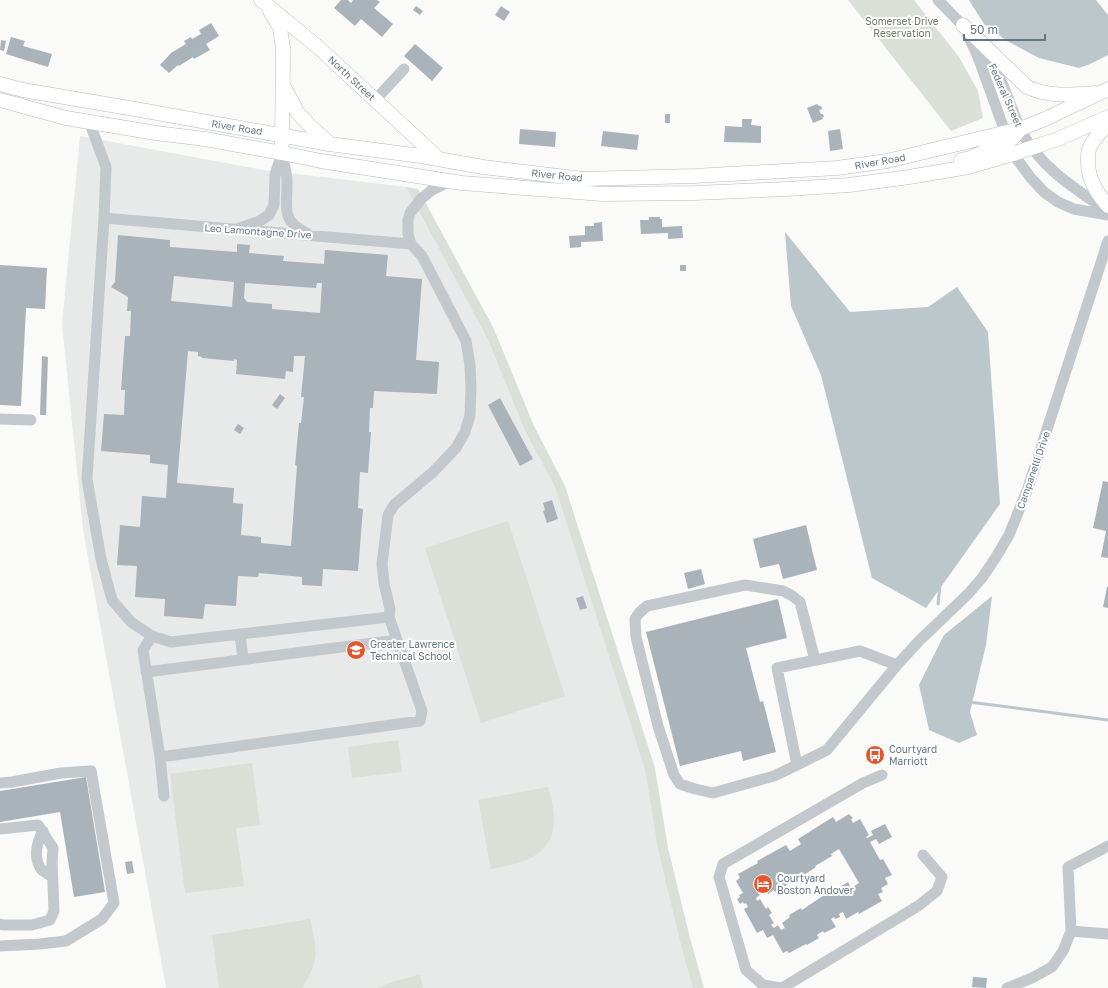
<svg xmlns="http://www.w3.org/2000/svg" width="1108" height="988" viewBox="0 0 1108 988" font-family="'Golos Text',sans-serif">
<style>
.built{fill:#e8e9e9}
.green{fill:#dadfd7}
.water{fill:#bbc7cb}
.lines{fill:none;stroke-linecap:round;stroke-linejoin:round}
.stream{stroke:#bbc7cb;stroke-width:3}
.building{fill:#aab3b9;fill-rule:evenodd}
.major-casing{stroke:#b5babe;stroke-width:15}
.minor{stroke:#c3c8cc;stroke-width:11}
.major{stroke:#fff;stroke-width:14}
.labels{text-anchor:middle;stroke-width:4;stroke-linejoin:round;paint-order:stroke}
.park-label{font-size:10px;fill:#687a64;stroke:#fff}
.street-label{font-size:10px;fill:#657683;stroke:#fff}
.poi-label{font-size:10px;fill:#657683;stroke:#fff;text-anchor:start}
</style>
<rect width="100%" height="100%" fill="#fafaf8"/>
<path class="built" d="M 80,136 L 264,170 L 406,187 L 488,340 L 525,431 L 555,487 L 645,770 L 658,850 L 682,950 L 693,988 L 166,988 L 83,530 L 62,324 Z"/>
<path class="green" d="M 848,0 L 914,0 L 959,57 L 978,91 L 983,118 L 951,131 Z
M 406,187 L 418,189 L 493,327 L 534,426 L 565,486 L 655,768 L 668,848 L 690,938 L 704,988 L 693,988 L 692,985 L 682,950 L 658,850 L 645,770 L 555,487 L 525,431 L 488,340 Z
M 508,521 L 565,696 L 481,723 L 425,548 Z
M 398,740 L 402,772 L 352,778 L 348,747 Z
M 252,763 L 260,825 L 236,828 L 244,886 L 185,893 L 170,774 Z
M 548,787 C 551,797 554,809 554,820 C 554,857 520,864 491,869 L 478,800 Z
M 310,919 C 317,949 320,960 302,988 L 219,988 L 212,935 Z
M 420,975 L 423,988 L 377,988 L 395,981 Z"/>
<path class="water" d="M 969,0 L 1096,0 L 1108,15 L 1108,55 L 1090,64 L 1079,68 L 1039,58 L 1007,41 L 984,24 Z
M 785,232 L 850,312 L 928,307 L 957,287 L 988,332 L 1000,504 L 926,608 L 872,578 L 821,375 L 791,306 Z
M 992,596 L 986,645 L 970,712 L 977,735 L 959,743 L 929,730 L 919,685 L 944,635 Z"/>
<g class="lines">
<path class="stream" d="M 938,604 L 940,585
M 969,702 L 1108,720"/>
</g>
<path class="building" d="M 341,0 L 348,0 L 351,3 L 353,0 L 377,0 L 380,2 L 374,8 L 393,24 L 382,37 L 361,19 L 355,26 L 334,8 Z
M 416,6 L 423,11 L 420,15 L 413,10 Z
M 501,6 L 510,12 L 504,21 L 495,15 Z
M 211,23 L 219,36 L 206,44 L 210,50 L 194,59 L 193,57 L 179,66 L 178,65 L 169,73 L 160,65 L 171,53 L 186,44 L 184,41 L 191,37 L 192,39 L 201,34 L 199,30 Z
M 11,37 L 25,41 L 23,46 L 52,54 L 48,67 L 6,54 Z
M 1,40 L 6,41 L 4,51 L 0,50 Z
M 415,44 L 443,68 L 432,81 L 404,56 Z
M 817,104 L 819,106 L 821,106 L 822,109 L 819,110 L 821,114 L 823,114 L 824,117 L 822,118 L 823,119 L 813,123 L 807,108 Z
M 665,114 L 670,114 L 670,123 L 665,123 Z
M 742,119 L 752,119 L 751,125 L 761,126 L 761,143 L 724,142 L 725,126 L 742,127 Z
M 520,129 L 556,132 L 555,147 L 519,144 Z
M 840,129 L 843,149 L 830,151 L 828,131 Z
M 603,131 L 639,135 L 637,150 L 601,146 Z
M 649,217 L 660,217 L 660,219 L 662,219 L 662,227 L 682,226 L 683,238 L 668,239 L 668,233 L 641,234 L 640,220 L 649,220 Z
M 602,222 L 603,241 L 581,242 L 581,247 L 570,248 L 569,236 L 585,235 L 585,226 L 594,226 L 594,223 Z
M 118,235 L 170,240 L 170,247 L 237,252 L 237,244 L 250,245 L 249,253 L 284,256 L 283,261 L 324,264 L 325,250 L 388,255 L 386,276 L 422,279 L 416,360 L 439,362 L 437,394 L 374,391 L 373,408 L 370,408 L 369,432 L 371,432 L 368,473 L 360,472 L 358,508 L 363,509 L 358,571 L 323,569 L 322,586 L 302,585 L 302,577 L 259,573 L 258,577 L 238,576 L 236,606 L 205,604 L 203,619 L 164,616 L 165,599 L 135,597 L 137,566 L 117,565 L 120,525 L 140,527 L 142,496 L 166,498 L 168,465 L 150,463 L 150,455 L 101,451 L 104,414 L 124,415 L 125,390 L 121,390 L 125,336 L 130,336 L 131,311 L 127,311 L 128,297 L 111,287 L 115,282 ZM 174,276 L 234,282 L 232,307 L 171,301 ZM 245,283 L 316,288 L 317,283 L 322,283 L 320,313 L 272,309 L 272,304 L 247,302 L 244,298 ZM 188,351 L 198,352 L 198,356 L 202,357 L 202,358 L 234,361 L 234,359 L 237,360 L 236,374 L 285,379 L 286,371 L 293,372 L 294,356 L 305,356 L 301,397 L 304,397 L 301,423 L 299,423 L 295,465 L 297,466 L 291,546 L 261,543 L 261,537 L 241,535 L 243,504 L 233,503 L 234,488 L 177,483 Z
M 0,265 L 47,268 L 45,309 L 26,308 L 21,406 L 0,405 Z
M 680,265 L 686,265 L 686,271 L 680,271 Z
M 42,356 L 48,357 L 46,415 L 40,415 Z
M 280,394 L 285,398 L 277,409 L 272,405 Z
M 500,398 L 533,459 L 520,466 L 488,405 Z
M 238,424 L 244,428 L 240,434 L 234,430 Z
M 1103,481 L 1108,482 L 1108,558 L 1101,557 L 1106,531 L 1093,528 Z
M 552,500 L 558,519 L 547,523 L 543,511 L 545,510 L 543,503 Z
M 806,525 L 817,570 L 783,579 L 779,564 L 760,568 L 753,539 Z
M 701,569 L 705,584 L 688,589 L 684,573 Z
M 1107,587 L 1108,587 L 1108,608 L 1103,607 Z
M 583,596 L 587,608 L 580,610 L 576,598 Z
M 778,599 L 787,638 L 746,648 L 760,702 L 763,701 L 776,752 L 743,761 L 741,751 L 680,766 L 646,632 Z
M 86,777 L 105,892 L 74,897 L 60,812 L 0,822 L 0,791 Z
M 849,814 L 853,818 L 851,819 L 853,823 L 860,819 L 869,835 L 866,837 L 867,838 L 873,835 L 871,831 L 885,824 L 892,837 L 879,844 L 876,839 L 870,842 L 880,860 L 883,859 L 892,875 L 885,878 L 888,884 L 881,888 L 883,892 L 878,894 L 882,901 L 859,914 L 858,912 L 846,919 L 843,912 L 839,914 L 840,917 L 835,919 L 834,917 L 831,919 L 836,927 L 824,933 L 823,931 L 817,935 L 819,938 L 807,945 L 806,944 L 789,953 L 787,951 L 783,953 L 773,935 L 767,938 L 763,930 L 757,933 L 744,909 L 748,907 L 746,903 L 744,904 L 743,902 L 740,904 L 737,899 L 740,897 L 739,895 L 743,893 L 736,881 L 740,878 L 738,874 L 758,863 L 757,861 L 786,845 L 790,851 L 801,844 L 798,839 L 833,817 L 836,822 ZM 839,849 L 859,883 L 851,888 L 848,882 L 831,892 L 830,891 L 802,910 L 801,908 L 789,915 L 790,917 L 782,923 L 785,928 L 781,930 L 778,925 L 774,928 L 771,925 L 774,923 L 769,915 L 772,913 L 768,907 L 766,909 L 760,899 L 757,901 L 756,898 L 760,895 L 757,892 L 764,887 L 768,894 L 774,890 L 775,892 L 793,881 L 792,879 L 803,873 L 804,875 L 816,867 L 815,866 L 832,856 L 831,854 Z
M 132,861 L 134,873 L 127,874 L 125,862 Z
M 973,977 L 987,978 L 986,988 L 972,987 Z"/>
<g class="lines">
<g class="major-casing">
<path id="major" d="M 261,0 L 319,48 L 439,159
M 270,11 L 280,28 L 283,48 L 282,144
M 963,25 L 1027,87 C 1049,97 1070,95 1094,93
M 0,84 L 23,90 L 135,109 L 329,144 L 421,156 L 483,167 L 583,179 L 694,176 L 837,168 L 887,161 L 1020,129 L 1045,119 L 1108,89
M 284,87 L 298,113 L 309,125 L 329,143
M 0,100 L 66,118 L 156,133 L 205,139 L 282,153 L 321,161 L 462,183 L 602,194 L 695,193 L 787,189 L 849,185 L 909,177 L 968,167 L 1013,154 L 1058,139 L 1108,117
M 1108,124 C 1101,131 1093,140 1089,149 C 1088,152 1088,155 1088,158 C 1087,178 1096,192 1108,206
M 961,160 L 970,158 L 1008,142 L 1014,137 L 1018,132"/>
</g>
<path class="minor" d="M 938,0 L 967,30
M 966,31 L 978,57 L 1013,154 L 1031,178 L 1044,192 L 1058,202 L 1074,209 L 1108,215
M 984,51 C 1002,74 1008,102 1020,128 C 1037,165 1075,189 1108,211
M 375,100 L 404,69
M 89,121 L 106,167 L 104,218 L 87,479 L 101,559 L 112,600 L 131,622 L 152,636 L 171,642 L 389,617 L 390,609 L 384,583 L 382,564 L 388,515 L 394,505 L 433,472 L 456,448 L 465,432 L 470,415 L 471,388 L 470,365 L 466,341 L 422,256 L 411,244 L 408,234 L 408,220 L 410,213 L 421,199 L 432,190 L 450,181
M 282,154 C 284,163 286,171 287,179 C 288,205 279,221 307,233
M 104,218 L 232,229 L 411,244
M 239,228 L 258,222 L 269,215 L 274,205 L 275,175 L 282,153
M 0,419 L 31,420
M 240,634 L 243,659
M 152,636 L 143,650 L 160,757 L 164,796
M 897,665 L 860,651 L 777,668 L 797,765 L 827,750 L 897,665 L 919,641 L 968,594 L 982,578 L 996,557 L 1009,535 L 1028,488 L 1108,241
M 146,672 L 397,640
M 160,757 L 420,721 L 422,711 L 389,617
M 797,765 L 774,776 L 713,793 L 695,789 L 680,784 L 674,775 L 658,726 L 636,637 L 635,619 L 639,613 L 647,606 L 745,585 L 783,591 L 791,595 L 800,602 L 815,660
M 0,783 L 12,782 L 61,773 L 91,771 L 114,903 L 102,919 L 66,941 L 40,944 L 0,946
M 0,829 L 38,825 L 53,848 L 52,862 L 54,911 L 50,920 L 32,925 L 2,925 L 0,924
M 43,831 C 37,842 33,857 41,869 C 44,872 49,874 52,877
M 1071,931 L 1108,934
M 781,988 L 763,985 L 746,970 L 719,877 L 723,864 L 863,783 L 882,775
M 782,988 L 918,906 L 937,891 L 942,877 L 923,855
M 1007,988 L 1032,978 L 1052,967 L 1063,951 L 1071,931 L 1068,867 L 1108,846"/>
<use href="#major" class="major"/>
</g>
<defs>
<g id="school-disc" transform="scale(1)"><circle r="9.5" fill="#e4572e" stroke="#fff"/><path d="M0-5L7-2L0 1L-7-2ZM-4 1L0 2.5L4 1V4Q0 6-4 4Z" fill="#fff"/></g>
<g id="bus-disc" transform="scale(1)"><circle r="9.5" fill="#e4572e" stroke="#fff"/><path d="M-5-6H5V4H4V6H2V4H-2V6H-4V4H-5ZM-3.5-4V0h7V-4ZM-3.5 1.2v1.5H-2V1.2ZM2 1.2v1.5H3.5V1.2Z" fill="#fff"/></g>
<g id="hotel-disc" transform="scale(1)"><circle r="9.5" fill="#e4572e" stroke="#fff"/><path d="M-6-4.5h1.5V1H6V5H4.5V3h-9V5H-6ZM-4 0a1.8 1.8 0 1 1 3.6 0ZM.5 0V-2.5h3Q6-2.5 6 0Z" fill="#fff"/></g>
</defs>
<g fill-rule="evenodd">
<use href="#school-disc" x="356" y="650"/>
<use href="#bus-disc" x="875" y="755"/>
<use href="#hotel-disc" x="763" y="884"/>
</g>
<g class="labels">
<g class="park-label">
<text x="902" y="25">Somerset Drive<tspan x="902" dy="12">Reservation</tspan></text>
</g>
<g class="street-label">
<text transform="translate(352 78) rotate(43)" y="4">North Street</text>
<text transform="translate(1006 95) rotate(66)" y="4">Federal Street</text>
<text transform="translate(237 127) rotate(9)" y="4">River Road</text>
<text transform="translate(880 161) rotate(-10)" y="4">River Road</text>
<text transform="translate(557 175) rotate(6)" y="4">River Road</text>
<text transform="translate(258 231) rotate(4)" y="4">Leo Lamontagne Drive</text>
<text transform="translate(1033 470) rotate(-71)" y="4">Campanelli Drive</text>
</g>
<g class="poi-label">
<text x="370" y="648">Greater Lawrence<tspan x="370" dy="12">Technical School</tspan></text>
<text x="889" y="753">Courtyard<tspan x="889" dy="12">Marriott</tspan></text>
<text x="777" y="882">Courtyard<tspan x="777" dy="12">Boston Andover</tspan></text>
</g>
</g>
<path d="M964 34v6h81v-6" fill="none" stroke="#657683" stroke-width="2"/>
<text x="970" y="34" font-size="12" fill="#657683" stroke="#ffffff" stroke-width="3" paint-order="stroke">50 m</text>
</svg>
